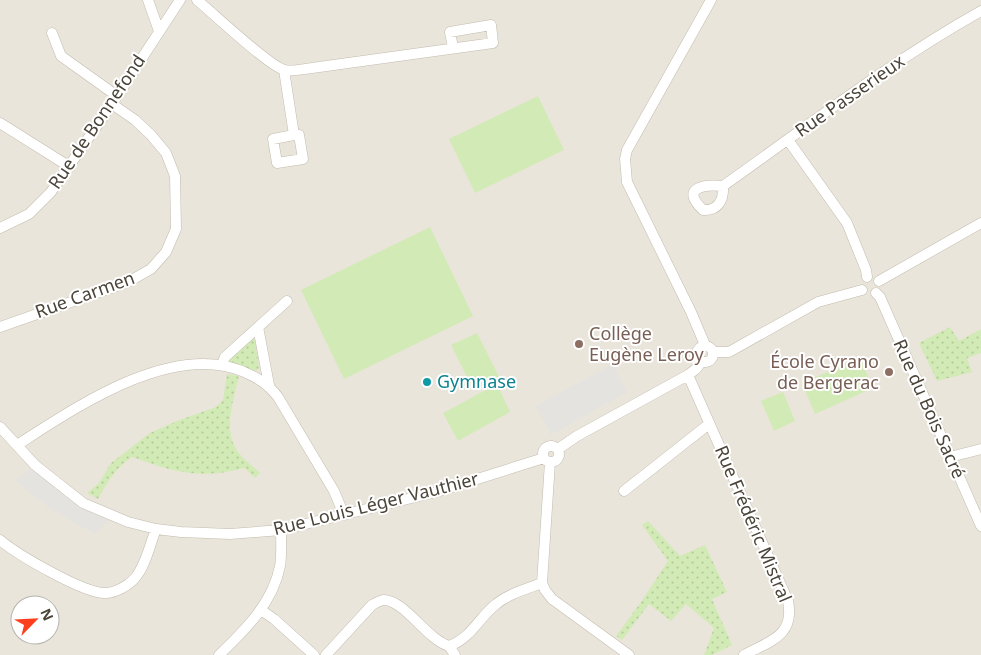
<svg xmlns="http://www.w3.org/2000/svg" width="981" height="655" viewBox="0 0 981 655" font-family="'Noto Sans',sans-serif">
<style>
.residential{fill:#eae5da;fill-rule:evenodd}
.grass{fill:url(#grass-dots)}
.garden{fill:#d2eab5}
.parking{fill:#e5e3e0}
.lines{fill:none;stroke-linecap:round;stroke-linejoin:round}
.minor-casing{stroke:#c2bbae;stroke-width:11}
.minor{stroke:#fff;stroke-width:10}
.education-dot{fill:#8d6e63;stroke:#fff;stroke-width:2}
.culture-dot{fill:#0f9aa8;stroke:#fff;stroke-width:2}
.labels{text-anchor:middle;stroke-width:4;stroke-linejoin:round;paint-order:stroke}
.street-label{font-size:18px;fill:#4b4439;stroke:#fff}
.education-label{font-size:18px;fill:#785e54;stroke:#fff;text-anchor:start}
.culture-label{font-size:18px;fill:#0d838f;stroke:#fff;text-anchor:start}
</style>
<defs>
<pattern id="grass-dots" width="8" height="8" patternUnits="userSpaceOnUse" patternTransform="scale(1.25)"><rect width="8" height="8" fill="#d2eab5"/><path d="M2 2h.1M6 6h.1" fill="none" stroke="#b6ca9c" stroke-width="1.8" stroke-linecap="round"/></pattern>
</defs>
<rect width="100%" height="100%" fill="#f6f3ec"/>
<path class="residential" d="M 0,0 L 981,0 L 981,655 L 0,655 ZM 20,605 L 50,605 L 50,635 L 20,635 Z"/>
<path class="grass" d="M 950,327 L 959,341 L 981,329 L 981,353 L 967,358 L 972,372 L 937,381 L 919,343 Z
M 250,339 L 255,340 L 259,368 L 256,371 L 230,363 L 228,358 Z
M 227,374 L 239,376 C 234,398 222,431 238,452 C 244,460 253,466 260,473 L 255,478 L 244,468 C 200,480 173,472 132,457 C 116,468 107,482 98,499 L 87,493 L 99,483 L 111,463 L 150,433 L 177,421 L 216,407 L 223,400 Z
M 648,521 L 680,556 L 705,545 L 727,592 L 712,599 L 732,645 L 712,655 L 704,655 L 714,628 L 686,604 L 671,621 L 649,604 L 622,640 L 616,636 L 641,602 L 668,561 L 642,525 Z"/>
<path class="garden" d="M 538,96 L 564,150 L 475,193 L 449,139 Z
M 430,227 L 473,316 L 344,379 L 301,290 Z
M 477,333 L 499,377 L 473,389 L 451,345 Z
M 860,358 L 873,388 L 815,414 L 802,383 Z
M 497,384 L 510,412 L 458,441 L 443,413 Z
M 783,392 L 795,421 L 774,431 L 761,401 Z"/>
<path class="parking" d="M 613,364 L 627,392 L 551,435 L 535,406 Z
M 35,465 L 83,503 L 114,516 L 95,534 L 52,510 L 15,481 Z"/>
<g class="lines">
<g class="minor-casing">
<path id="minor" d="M 148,0 L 159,31
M 197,0 C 213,13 271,68 285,70 C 293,72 303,69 312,68 L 493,43 L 491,25 L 450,32 L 453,48
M 52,33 L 61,56 L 117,96
M 284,70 L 294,135 L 273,139 L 277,163 L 303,159 L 299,135 L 294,135
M 0,123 L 70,167
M 788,140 L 847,223 L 866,270 L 867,277
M 723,186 C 724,200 718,211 703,210 C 680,188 703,184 723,186 C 808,126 890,62 981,11
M 0,228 L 29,214 L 51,192 L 112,104 L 180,0
M 879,281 L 981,223
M 876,293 L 880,297 L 981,526
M 0,327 L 128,282 L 151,269 L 166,252 L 176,229 L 175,176 L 166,153 L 151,135 L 135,120 L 112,104
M 258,327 L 269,385
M 705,345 L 691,312 L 627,182 L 625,159 L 627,150 L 711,0
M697 354a8 8 0 1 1 16 0a8 8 0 1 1-16 0Z
M 714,352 L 729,352 L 818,302 L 862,290
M 222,364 L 225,357 L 287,301
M 688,375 L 788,601 C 795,636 770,641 744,655
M 0,427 L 35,465 L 83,503 L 128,522 L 156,529 L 181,532 L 230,534 L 281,530 L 436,492 L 544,458
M 17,445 C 75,408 170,342 242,371 C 258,378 267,383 278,397 L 334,491 L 344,515
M543 454a8 8 0 1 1 16 0a8 8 0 1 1-16 0Z
M 558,449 L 577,436 L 688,375 L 696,369 L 702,361
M 950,457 L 981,449
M 550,462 L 542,583 L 545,590 L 552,599 L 629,655
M 624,491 L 709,424
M 0,540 C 18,555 83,593 105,593 C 116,593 129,585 135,578 C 146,565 150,544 156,529
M 261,610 L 274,619 L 314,655
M 449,646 L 455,655
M 219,655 C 245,630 273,603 280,566 C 282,555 281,542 281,530
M 326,655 L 372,605 C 375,603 379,601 383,600 C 404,599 426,639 449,646 C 470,639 479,618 495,605 C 508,594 526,589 542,583"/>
</g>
<use href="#minor" class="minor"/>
</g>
<g class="education-dot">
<circle cx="579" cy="344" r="5"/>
<circle cx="889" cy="372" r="5"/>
</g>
<circle class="culture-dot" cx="427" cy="382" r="5"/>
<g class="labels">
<g class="street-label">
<text transform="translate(850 96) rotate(-35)" y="6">Rue Passerieux</text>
<text transform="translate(97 122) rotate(-56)" y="6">Rue de Bonnefond</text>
<text transform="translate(85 295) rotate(-20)" y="6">Rue Carmen</text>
<text transform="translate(929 409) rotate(66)" y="6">Rue du Bois Sacré</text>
<text transform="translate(376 504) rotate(-14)" y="6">Rue Louis Léger Vauthier</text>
<text transform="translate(753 524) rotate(67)" y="6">Rue Frédéric Mistral</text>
</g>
<g class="education-label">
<text x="589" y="340">Collège<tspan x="589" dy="21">Eugène Leroy</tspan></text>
<text x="879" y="368" text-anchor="end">École Cyrano<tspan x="879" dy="21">de Bergerac</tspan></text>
</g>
<g class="culture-label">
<text x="437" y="388">Gymnase</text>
</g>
</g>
<g transform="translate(35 620) rotate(66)"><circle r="24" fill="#ffffff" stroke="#b7b4b0"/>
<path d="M0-4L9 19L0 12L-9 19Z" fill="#fc3f1d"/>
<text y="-8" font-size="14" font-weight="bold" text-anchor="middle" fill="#4b4439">N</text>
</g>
</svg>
